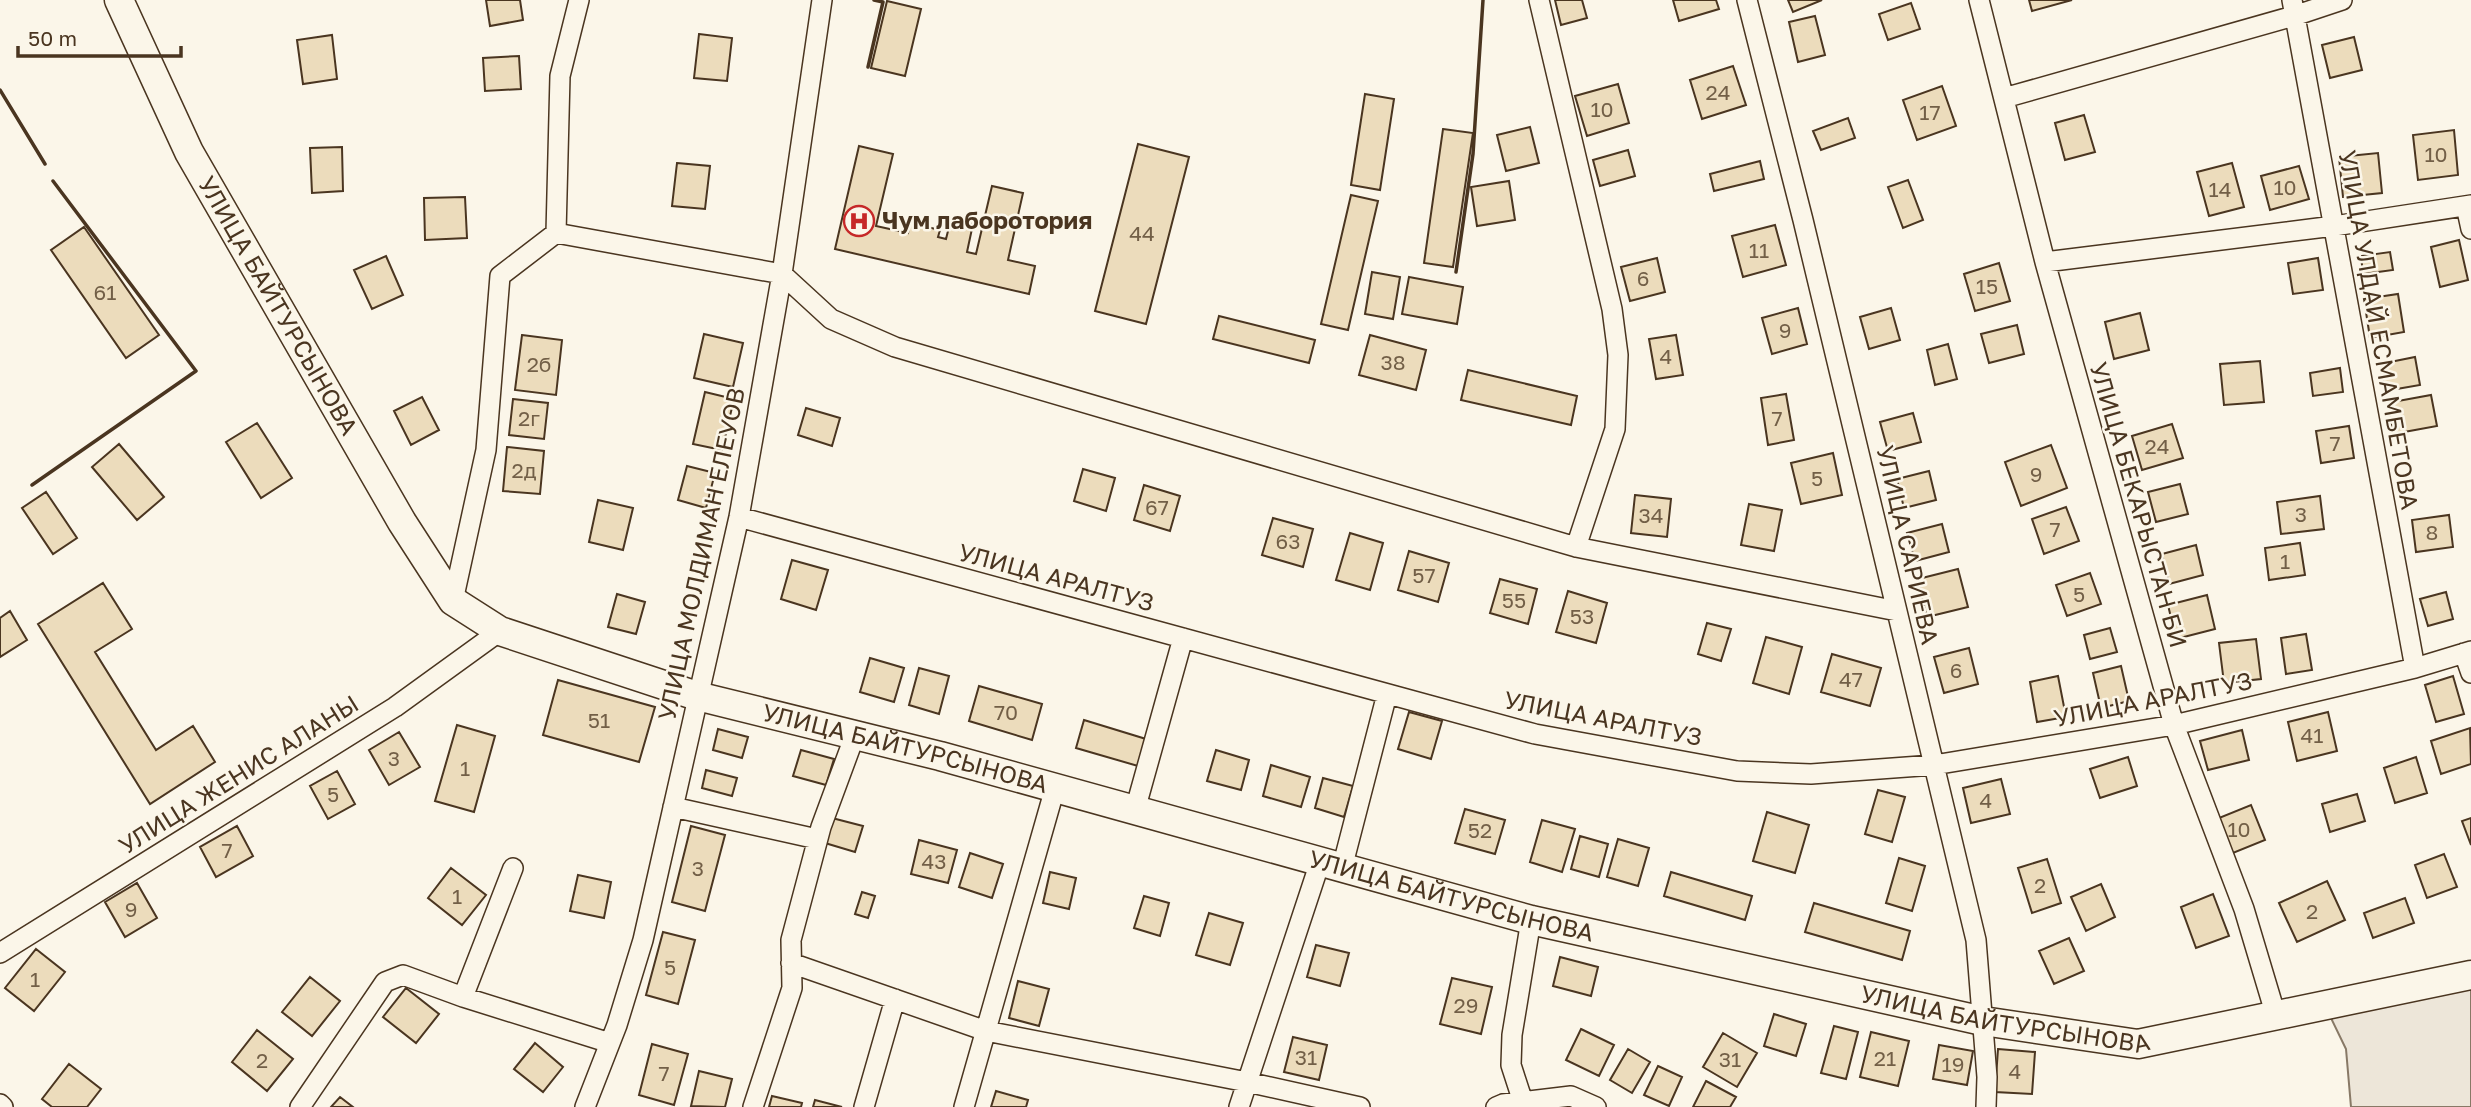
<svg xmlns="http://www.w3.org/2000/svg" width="2471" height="1107" viewBox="0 0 2471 1107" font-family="'Golos Text',sans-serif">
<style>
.green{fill:#ede6d9;stroke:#887966;stroke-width:2}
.building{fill:#ecdcbc;stroke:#4a3520;stroke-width:2}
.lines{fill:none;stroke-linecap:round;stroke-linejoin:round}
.street-casing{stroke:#4a3520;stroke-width:22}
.secondary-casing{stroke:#4a3520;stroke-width:31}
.street{stroke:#fbf6e9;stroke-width:19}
.secondary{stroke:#fbf6e9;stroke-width:28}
.wall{stroke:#4a3520;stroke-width:3.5}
.labels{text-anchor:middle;stroke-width:5;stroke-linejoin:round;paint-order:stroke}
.number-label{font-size:21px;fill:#725f47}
.poi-label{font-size:24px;font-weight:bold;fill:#4a3520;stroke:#fbf6e9;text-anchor:start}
.street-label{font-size:24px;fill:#4a3520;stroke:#fbf6e9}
</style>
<rect width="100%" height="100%" fill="#fbf6e9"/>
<path class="green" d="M 2471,987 L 2471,1107 L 2351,1107 L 2346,1049 L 2330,1016 Z"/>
<path class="building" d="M 486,0 L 520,0 L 523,20 L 490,26 Z
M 1555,0 L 1582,0 L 1587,18 L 1561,25 Z
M 1673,0 L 1716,0 L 1719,9 L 1679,21 Z
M 1788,0 L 1822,0 L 1793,12 Z
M 2029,0 L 2072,0 L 2032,11 Z
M 887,1 L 921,9 L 905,76 L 871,68 Z
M 1911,3 L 1920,29 L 1888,40 L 1879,14 Z
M 1815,16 L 1825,55 L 1798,62 L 1789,22 Z
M 699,34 L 732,38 L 727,81 L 694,78 Z
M 332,35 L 337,79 L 303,84 L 297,40 Z
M 2354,37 L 2362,70 L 2330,78 L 2322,45 Z
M 519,56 L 521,89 L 485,91 L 483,58 Z
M 1733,66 L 1746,105 L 1702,119 L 1690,80 Z
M 1618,84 L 1629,123 L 1587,136 L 1575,96 Z
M 1942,86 L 1956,126 L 1917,140 L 1903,100 Z
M 1365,94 L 1394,99 L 1380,190 L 1351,185 Z
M 2084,115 L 2095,152 L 2065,160 L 2055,123 Z
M 1848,118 L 1855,138 L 1821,150 L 1813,131 Z
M 1530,127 L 1539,163 L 1506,171 L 1497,135 Z
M 1443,129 L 1473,133 L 1453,267 L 1424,263 Z
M 2454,130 L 2458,175 L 2418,180 L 2413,135 Z
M 1138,144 L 1189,157 L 1146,324 L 1095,311 Z
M 859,146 L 893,154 L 876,226 L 908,233 L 910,223 L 940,230 L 938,237 L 946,239 L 951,219 L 973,224 L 967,252 L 976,254 L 992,186 L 1023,193 L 1008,260 L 1035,266 L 1029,294 L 835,249 Z
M 342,147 L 343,191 L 312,193 L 310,148 Z
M 1628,150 L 1635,176 L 1600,186 L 1593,160 Z
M 2378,153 L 2382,193 L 2343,197 L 2339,157 Z
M 1760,161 L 1764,179 L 1714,191 L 1710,174 Z
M 677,163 L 710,166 L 705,209 L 672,206 Z
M 2232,163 L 2244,207 L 2209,216 L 2197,172 Z
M 2299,166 L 2309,199 L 2270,210 L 2261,176 Z
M 1908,180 L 1923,220 L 1903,228 L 1888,187 Z
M 1509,181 L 1515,220 L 1477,226 L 1471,187 Z
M 1351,195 L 1378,201 L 1348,330 L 1321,324 Z
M 465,197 L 467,238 L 425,240 L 424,198 Z
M 1775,225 L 1786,265 L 1743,277 L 1732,236 Z
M 84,227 L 159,335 L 126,358 L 51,250 Z
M 2459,240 L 2468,280 L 2440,287 L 2431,247 Z
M 2390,252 L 2393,270 L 2363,274 L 2361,256 Z
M 386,256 L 403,295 L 372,309 L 354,270 Z
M 1657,258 L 1665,292 L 1630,301 L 1621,267 Z
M 2318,258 L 2323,290 L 2293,294 L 2288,263 Z
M 1999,263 L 2010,301 L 1975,311 L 1964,274 Z
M 1372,272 L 1400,277 L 1393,319 L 1365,314 Z
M 1409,277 L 1463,287 L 1457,324 L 1402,314 Z
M 2398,294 L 2404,332 L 2370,338 L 2364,299 Z
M 1798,308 L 1807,344 L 1772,354 L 1762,318 Z
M 1891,308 L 1900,340 L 1869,349 L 1860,317 Z
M 2140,313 L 2149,350 L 2114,359 L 2105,322 Z
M 1219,316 L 1315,340 L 1309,363 L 1213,339 Z
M 2017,325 L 2024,354 L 1989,363 L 1981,334 Z
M 704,334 L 743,343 L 733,387 L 694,378 Z
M 522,335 L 562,340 L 556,395 L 515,390 Z
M 1370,335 L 1426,350 L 1416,390 L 1359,375 Z
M 1676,335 L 1683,375 L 1656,379 L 1649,339 Z
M 1948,344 L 1957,379 L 1935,385 L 1927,350 Z
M 2415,357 L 2420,385 L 2385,391 L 2380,364 Z
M 2260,361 L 2264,402 L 2224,405 L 2220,364 Z
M 2340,368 L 2343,392 L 2313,396 L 2310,373 Z
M 1468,370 L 1577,396 L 1571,425 L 1461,400 Z
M 705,392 L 734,399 L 722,450 L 693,444 Z
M 1786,394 L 1794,440 L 1768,445 L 1761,398 Z
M 2431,395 L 2437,426 L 2393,434 L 2387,403 Z
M 422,397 L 439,430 L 411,445 L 394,411 Z
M 513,399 L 548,403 L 544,439 L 509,435 Z
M 806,408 L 840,418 L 832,446 L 798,435 Z
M 1913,413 L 1921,442 L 1888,451 L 1880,422 Z
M 257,423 L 292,478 L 261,498 L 226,442 Z
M 2172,424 L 2183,458 L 2142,470 L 2132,436 Z
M 2349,426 L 2354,458 L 2321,463 L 2316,431 Z
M 119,444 L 164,497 L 137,520 L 92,467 Z
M 2051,445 L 2067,488 L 2021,506 L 2005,462 Z
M 507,447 L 544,451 L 540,494 L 503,491 Z
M 1833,453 L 1842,495 L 1801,504 L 1791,463 Z
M 687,466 L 715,473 L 706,508 L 678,500 Z
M 1083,469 L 1115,478 L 1106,511 L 1074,501 Z
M 1929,471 L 1936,500 L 1904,508 L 1897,479 Z
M 2180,484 L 2188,514 L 2156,522 L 2148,492 Z
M 1144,485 L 1180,496 L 1170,531 L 1134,520 Z
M 46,492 L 77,538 L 53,554 L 22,508 Z
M 1635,495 L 1671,499 L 1667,537 L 1631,533 Z
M 2320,496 L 2324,529 L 2281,534 L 2277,502 Z
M 598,500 L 633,508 L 623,550 L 589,542 Z
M 1749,504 L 1782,510 L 1774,551 L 1741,545 Z
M 2066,507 L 2079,541 L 2044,554 L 2032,519 Z
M 2449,515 L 2453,547 L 2416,552 L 2412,520 Z
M 1273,518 L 1313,529 L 1303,567 L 1262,555 Z
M 1942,524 L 1949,552 L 1915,561 L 1907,533 Z
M 1350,533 L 1383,543 L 1370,590 L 1336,580 Z
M 2300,543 L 2305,575 L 2269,580 L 2265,548 Z
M 2196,545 L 2203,575 L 2169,584 L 2162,554 Z
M 1409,551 L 1449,563 L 1438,602 L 1398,590 Z
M 792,560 L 828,570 L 816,610 L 781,599 Z
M 1958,569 L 1968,607 L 1927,617 L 1918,579 Z
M 2090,573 L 2101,604 L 2067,616 L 2056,585 Z
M 1500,579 L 1537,589 L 1528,624 L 1490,613 Z
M 103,583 L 132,629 L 95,652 L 156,750 L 193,726 L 215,762 L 150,804 L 38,624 Z
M 1568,591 L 1607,603 L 1596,643 L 1556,632 Z
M 2446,592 L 2453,619 L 2428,626 L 2420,599 Z
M 617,594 L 645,602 L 636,634 L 608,627 Z
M 2207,595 L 2215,629 L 2176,639 L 2168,605 Z
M 10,611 L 27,640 L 0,657 L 0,618 Z
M 1707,623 L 1731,629 L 1721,661 L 1698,654 Z
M 2110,628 L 2117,652 L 2090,659 L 2084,635 Z
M 2306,634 L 2312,670 L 2286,674 L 2281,638 Z
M 1766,637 L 1802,647 L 1789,694 L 1753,683 Z
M 2256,639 L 2261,679 L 2224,683 L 2219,643 Z
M 1969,648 L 1978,684 L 1944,693 L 1934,657 Z
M 1832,654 L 1881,668 L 1870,706 L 1821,692 Z
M 870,658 L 904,668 L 894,702 L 860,692 Z
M 2121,666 L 2129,701 L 2101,708 L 2093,673 Z
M 919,668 L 949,676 L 939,714 L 909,705 Z
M 2058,676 L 2066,717 L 2037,722 L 2030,682 Z
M 2453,676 L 2464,714 L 2436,722 L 2425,685 Z
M 558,680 L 655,707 L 639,762 L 543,735 Z
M 979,686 L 1042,704 L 1032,740 L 969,721 Z
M 1409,712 L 1442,721 L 1431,759 L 1398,749 Z
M 2328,712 L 2337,751 L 2297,761 L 2288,722 Z
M 1084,720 L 1146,739 L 1138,766 L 1076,748 Z
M 457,725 L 495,736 L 474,812 L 435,801 Z
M 2470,728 L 2471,764 L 2441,774 L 2431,741 Z
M 718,729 L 748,737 L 742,758 L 713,750 Z
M 2242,730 L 2249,760 L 2208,770 L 2200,741 Z
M 399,732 L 420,767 L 389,785 L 369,750 Z
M 801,750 L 834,759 L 826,785 L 793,776 Z
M 1216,750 L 1249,760 L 1241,790 L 1207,781 Z
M 2128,757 L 2137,786 L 2100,798 L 2090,769 Z
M 2416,757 L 2427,793 L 2395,803 L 2384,768 Z
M 1271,765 L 1310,777 L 1301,807 L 1263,796 Z
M 706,770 L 737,778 L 732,796 L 702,788 Z
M 337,771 L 355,804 L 328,819 L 310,786 Z
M 1323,778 L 1353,786 L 1344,817 L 1315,808 Z
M 2001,779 L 2010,814 L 1971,823 L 1963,788 Z
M 1878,790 L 1905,797 L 1892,842 L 1865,834 Z
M 2357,794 L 2365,821 L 2330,832 L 2322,804 Z
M 2251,805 L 2265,840 L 2228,855 L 2214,820 Z
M 1465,809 L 1505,820 L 1495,854 L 1455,843 Z
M 1767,812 L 1809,825 L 1795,873 L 1753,861 Z
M 832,818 L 863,826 L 855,852 L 825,843 Z
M 2471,818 L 2471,845 L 2462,821 Z
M 1542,820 L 1575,829 L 1562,872 L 1530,862 Z
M 237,826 L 253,856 L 216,877 L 200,847 Z
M 691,826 L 725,835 L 705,911 L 672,902 Z
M 1580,836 L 1608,844 L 1599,877 L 1571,869 Z
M 1618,839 L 1649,848 L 1638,886 L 1607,877 Z
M 919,840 L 957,850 L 948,883 L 911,874 Z
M 970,853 L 1003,864 L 992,898 L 959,887 Z
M 2444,854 L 2457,887 L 2427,898 L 2415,865 Z
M 1899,858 L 1925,866 L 1912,911 L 1886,903 Z
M 2047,859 L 2061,903 L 2032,913 L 2018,868 Z
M 451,868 L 486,895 L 462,925 L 428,898 Z
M 1050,872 L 1076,878 L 1069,909 L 1043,903 Z
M 1671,872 L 1752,896 L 1745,920 L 1664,896 Z
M 578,875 L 611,882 L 604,918 L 570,911 Z
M 2327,881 L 2345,920 L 2297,942 L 2279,903 Z
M 137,883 L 157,918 L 125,937 L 105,902 Z
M 2101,884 L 2115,917 L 2086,931 L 2071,897 Z
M 862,892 L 875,896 L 868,918 L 855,914 Z
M 2213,894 L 2229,936 L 2196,948 L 2181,907 Z
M 1144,896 L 1169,903 L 1160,936 L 1134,928 Z
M 2405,898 L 2414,923 L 2373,938 L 2364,913 Z
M 1814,903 L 1910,931 L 1902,960 L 1805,932 Z
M 1209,913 L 1243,923 L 1230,965 L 1196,955 Z
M 663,932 L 695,940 L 678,1004 L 646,995 Z
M 2069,938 L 2084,971 L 2054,984 L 2039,951 Z
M 1316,945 L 1349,953 L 1340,986 L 1307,977 Z
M 36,949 L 65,972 L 34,1011 L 5,988 Z
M 1560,957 L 1598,967 L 1591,996 L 1553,986 Z
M 310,977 L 340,1001 L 312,1036 L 282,1012 Z
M 1452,978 L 1492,987 L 1481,1034 L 1440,1024 Z
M 1018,981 L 1049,989 L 1039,1026 L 1009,1018 Z
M 406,988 L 439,1014 L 416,1043 L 383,1017 Z
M 1774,1014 L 1806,1024 L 1796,1056 L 1764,1046 Z
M 1834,1026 L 1858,1032 L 1846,1079 L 1821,1073 Z
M 1581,1029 L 1614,1045 L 1599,1076 L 1566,1060 Z
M 257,1030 L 293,1059 L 267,1091 L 232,1062 Z
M 1871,1032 L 1909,1041 L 1898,1086 L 1860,1077 Z
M 1723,1033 L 1757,1053 L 1737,1087 L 1703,1067 Z
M 1293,1037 L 1327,1045 L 1319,1080 L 1284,1072 Z
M 535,1043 L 563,1067 L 543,1092 L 514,1069 Z
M 652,1044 L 688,1054 L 674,1105 L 639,1095 Z
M 1939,1045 L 1973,1051 L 1967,1085 L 1933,1079 Z
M 1628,1049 L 1650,1062 L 1632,1093 L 1610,1080 Z
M 1998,1049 L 2035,1052 L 2032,1094 L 1995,1092 Z
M 69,1064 L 101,1089 L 87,1107 L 52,1107 L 42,1099 Z
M 1658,1066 L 1682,1077 L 1669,1106 L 1644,1095 Z
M 699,1071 L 732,1079 L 725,1107 L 691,1106 Z
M 1706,1081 L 1736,1097 L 1730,1107 L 1693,1107 Z
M 996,1091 L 1028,1100 L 1026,1107 L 991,1107 Z
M 772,1096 L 802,1103 L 801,1107 L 769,1107 Z
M 340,1097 L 353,1107 L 331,1107 Z
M 815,1100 L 842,1107 L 813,1107 Z"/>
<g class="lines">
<g class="street-casing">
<path id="street" d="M 1539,0 L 1612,309 L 1618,355 L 1615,429 L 1576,547
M 1747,0 L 1803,220 L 1976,940 L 1987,1077 L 1986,1107
M 1979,0 L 2045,262 L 2174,725 L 2244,909 L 2276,1016
M 2292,0 L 2415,668
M 2004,98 L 2297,15 L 2342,0
M 2466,206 L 2471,229
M 556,233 L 782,274 L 831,319 L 895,347 L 1576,547 L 1897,611
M 2045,262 L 2334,226 L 2471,205
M 739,517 L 1535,734 L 1737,771 L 1811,774 L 1934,765 L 2174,725 L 2415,668 L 2471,651
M 453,601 L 486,450 L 500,276 L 556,233 L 560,76 L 579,0
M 2464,653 L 2471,673
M 673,807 L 817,839
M 1135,810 L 1183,638
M 1342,868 L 1387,694
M 0,953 L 395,707 L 500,631
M 791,963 L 986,1031 L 1247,1082 L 1360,1107
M 463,997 L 610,1043
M 1523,1102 L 1511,1065 L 1512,1035 L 1531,920
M 0,1104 L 3,1107
M 300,1107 L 385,982 L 403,975 L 463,997 L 513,868
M 585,1107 L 617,1025 L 643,940 L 739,517 L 782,274 L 822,0
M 753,1107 L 792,988 L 791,940 L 821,827 L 855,735
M 864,1107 L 895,999
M 964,1107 L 1055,788
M 1239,1107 L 1320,862
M 1496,1107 L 1503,1104 L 1571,1096 L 1596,1107"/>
</g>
<g class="secondary-casing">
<g id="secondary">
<path id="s1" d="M 119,0 L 189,152 L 402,522 L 453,601 L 500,631 L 697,696 L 940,756 L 1531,920 L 1983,1021 L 2138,1044 L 2471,975"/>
</g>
</g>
<use href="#street" class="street"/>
<use href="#secondary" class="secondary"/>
<path class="wall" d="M 868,67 L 883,2 L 874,0
M 0,90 L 45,164
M 1456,272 L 1473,154 L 1483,0
M 32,485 L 196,371 L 53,181"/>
</g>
<defs>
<g id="hospital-ring" transform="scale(1.575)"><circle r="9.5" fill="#fbf6e9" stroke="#c62828" stroke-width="1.5"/><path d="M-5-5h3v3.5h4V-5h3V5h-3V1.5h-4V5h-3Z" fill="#c62828"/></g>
</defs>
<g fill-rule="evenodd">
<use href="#hospital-ring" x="859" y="221"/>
</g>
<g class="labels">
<g class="number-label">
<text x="1718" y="100">24</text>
<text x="1602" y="117">10</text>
<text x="1930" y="120">17</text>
<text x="2436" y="162">10</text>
<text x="2285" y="195">10</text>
<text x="2220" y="197">14</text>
<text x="1142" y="241">44</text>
<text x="1759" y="258">11</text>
<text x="1643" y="286">6</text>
<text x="1987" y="294">15</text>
<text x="105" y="300">61</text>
<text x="1785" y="338">9</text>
<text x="1666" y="364">4</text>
<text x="1393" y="370">38</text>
<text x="539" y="372">2б</text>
<text x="529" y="426">2г</text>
<text x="1777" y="426">7</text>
<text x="2335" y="451">7</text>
<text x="2157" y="454">24</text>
<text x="524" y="478">2д</text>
<text x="2036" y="482">9</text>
<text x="1817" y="486">5</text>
<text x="1157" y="515">67</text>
<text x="2301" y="522">3</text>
<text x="1651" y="523">34</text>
<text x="2055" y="537">7</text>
<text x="2432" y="540">8</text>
<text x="1288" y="549">63</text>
<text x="2285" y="569">1</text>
<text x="1424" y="583">57</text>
<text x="2079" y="602">5</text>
<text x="1514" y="608">55</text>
<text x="1582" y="624">53</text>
<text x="1956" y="678">6</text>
<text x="1851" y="687">47</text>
<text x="1006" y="720">70</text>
<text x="599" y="728">51</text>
<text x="2312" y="743">41</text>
<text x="394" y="766">3</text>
<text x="465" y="776">1</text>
<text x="333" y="802">5</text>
<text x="1986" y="808">4</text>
<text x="2239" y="837">10</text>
<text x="1480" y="838">52</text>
<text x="227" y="858">7</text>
<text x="934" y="869">43</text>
<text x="698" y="876">3</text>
<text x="2040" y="893">2</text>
<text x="457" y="904">1</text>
<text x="131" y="917">9</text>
<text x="2312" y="919">2</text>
<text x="670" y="975">5</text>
<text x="35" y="987">1</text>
<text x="1466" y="1013">29</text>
<text x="1306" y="1065">31</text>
<text x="1885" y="1066">21</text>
<text x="1730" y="1067">31</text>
<text x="262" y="1068">2</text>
<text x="1953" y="1072">19</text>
<text x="2015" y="1079">4</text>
<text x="664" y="1081">7</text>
</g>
<g class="poi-label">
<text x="882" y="229">Чум лаборотория</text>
</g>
<g class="street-label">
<text dy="8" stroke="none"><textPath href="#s1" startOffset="345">УЛИЦА БАЙТУРСЫНОВА</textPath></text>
<text transform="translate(2378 330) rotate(80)" y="8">УЛИЦА УЛДАЙ ЕСМАМБЕТОВА</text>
<text transform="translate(2138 505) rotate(74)" y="8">УЛИЦА БЕКАРЫСТАН БИ</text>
<text transform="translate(1907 545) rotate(77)" y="8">УЛИЦА САРИЕВА</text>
<text transform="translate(702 554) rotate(-78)" y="8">УЛИЦА МОЛДИМАН ЕЛЕУОВ</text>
<text transform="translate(1056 578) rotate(15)" y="8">УЛИЦА АРАЛТУЗ</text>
<text transform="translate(2153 700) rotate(-11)" y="8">УЛИЦА АРАЛТУЗ</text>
<text transform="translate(1603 719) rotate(11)" y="8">УЛИЦА АРАЛТУЗ</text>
<text dy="8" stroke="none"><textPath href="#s1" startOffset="1166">УЛИЦА БАЙТУРСЫНОВА</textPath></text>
<text transform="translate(239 775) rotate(-32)" y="8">УЛИЦА ЖЕНИС АЛАНЫ</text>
<text dy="8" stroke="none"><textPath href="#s1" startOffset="1732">УЛИЦА БАЙТУРСЫНОВА</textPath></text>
<text dy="8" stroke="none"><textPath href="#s1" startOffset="2300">УЛИЦА БАЙТУРСЫНОВА</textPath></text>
</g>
</g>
<path d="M18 46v10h163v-10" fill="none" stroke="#4a3520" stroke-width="3.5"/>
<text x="28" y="46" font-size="21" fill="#4a3520" stroke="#fbf6e9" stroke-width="5" paint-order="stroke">50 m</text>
</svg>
